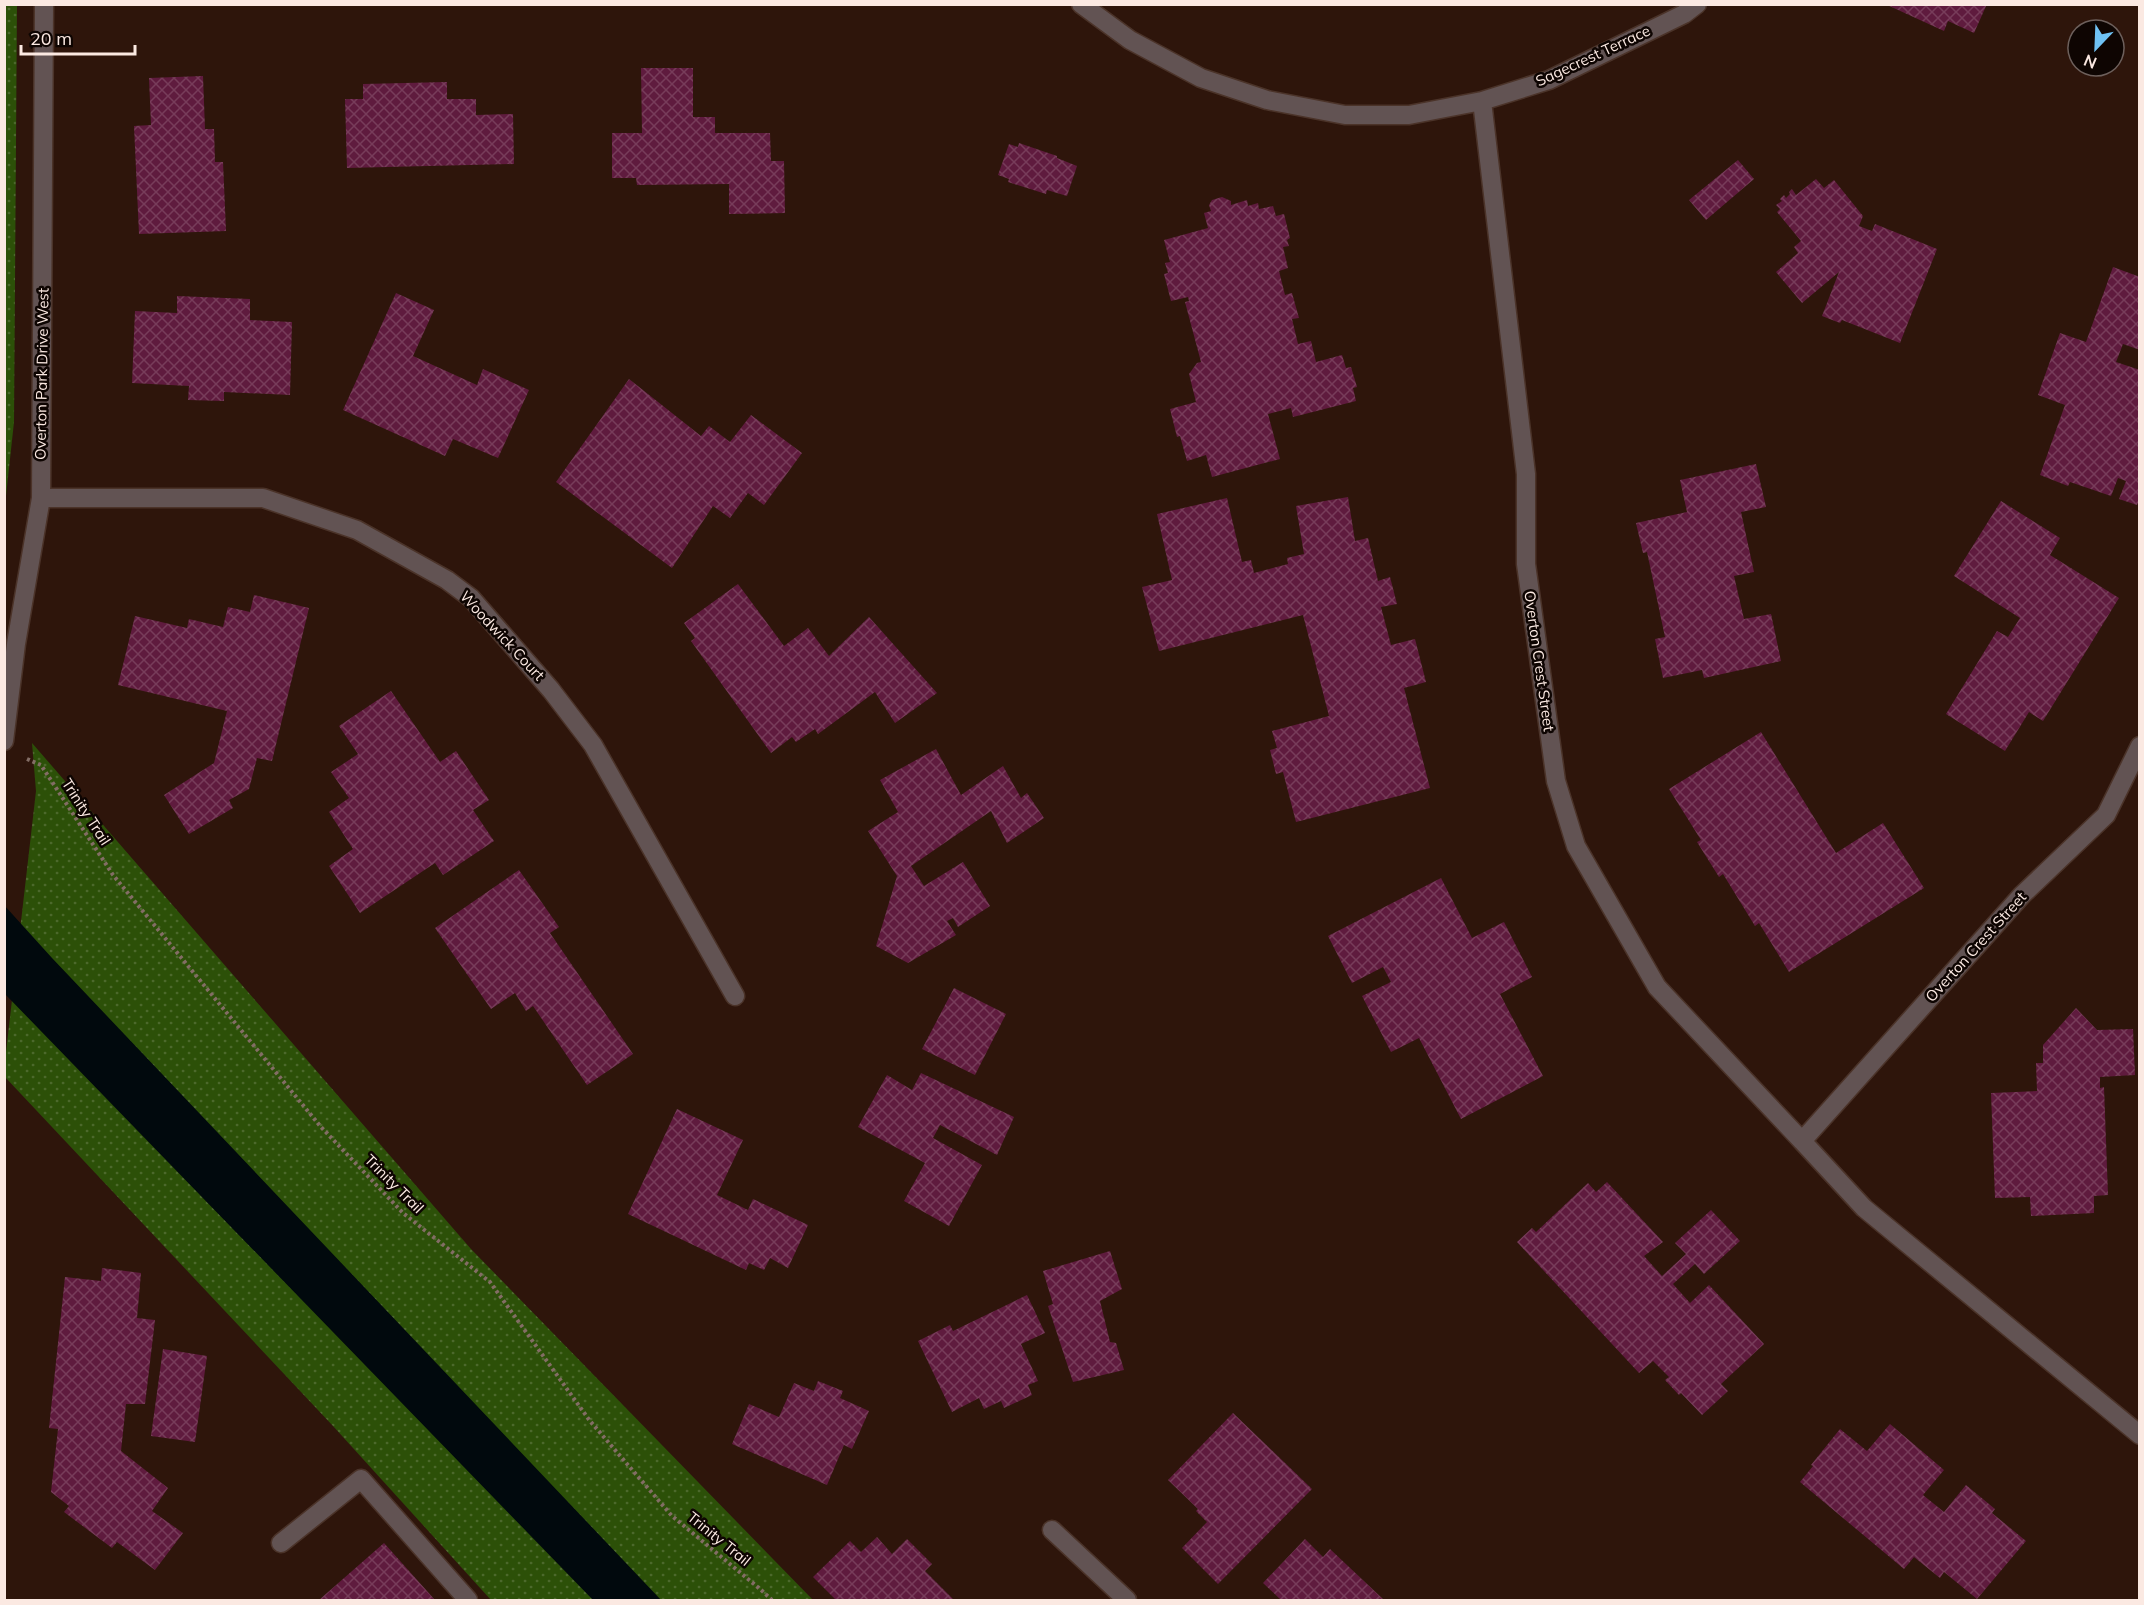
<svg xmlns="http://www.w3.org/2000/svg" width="2144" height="1605" viewBox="0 0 2144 1605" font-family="Mulish,sans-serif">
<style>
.grass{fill:url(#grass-dots)}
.water{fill:#01090d}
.building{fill:url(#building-cross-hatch)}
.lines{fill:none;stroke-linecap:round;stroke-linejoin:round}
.lane-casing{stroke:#4b3329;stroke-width:21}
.street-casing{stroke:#4b3329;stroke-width:21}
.path{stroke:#836d65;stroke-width:4;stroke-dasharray:3 3;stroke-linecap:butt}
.lane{stroke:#625353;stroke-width:18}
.street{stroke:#625353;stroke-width:18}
.labels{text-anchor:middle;stroke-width:5;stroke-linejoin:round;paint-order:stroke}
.street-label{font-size:15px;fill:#fbe9e2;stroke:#0e0502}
</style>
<defs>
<pattern id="grass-dots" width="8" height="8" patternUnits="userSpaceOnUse" patternTransform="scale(1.5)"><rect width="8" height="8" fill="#2c5008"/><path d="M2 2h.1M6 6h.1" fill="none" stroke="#4c692c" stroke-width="1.8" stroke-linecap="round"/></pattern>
<pattern id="building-cross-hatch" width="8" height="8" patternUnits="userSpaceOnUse" patternTransform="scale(1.5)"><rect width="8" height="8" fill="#5f1b3e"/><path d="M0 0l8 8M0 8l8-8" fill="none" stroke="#773c5a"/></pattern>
</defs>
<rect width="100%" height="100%" fill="#2e150b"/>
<path class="grass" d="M 17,4 L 14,422 L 5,505 L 4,5 Z
M 32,743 L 471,1249 L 813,1600 L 491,1600 L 333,1426 L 5,1077 L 5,1061 L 36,791 Z"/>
<path class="water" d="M 4,905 L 52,958 L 661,1600 L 593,1600 L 5,994 Z"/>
<path class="building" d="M 1885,4 L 1987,4 L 1974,33 L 1948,21 L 1944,31 Z
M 641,68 L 693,68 L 693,117 L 715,117 L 715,133 L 770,133 L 771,161 L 784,161 L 785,213 L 729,214 L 729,184 L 637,185 L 636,178 L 612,178 L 612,133 L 642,133 Z
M 203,76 L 205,129 L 214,129 L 215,162 L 223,162 L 226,231 L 139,234 L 134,126 L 151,125 L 149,78 Z
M 447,82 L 447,99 L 476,99 L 476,115 L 513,114 L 514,164 L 347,168 L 345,99 L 363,99 L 363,84 Z
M 1019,143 L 1057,156 L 1057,158 L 1077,166 L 1067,196 L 1047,190 L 1046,194 L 1008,182 L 1009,179 L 998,175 L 1009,144 L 1018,147 Z
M 1738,160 L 1754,179 L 1706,220 L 1689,200 Z
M 1816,179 L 1824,188 L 1834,180 L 1863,216 L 1859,226 L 1872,231 L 1875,224 L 1937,249 L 1900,343 L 1842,320 L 1840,323 L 1822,316 L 1839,272 L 1802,303 L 1776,272 L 1798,253 L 1794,247 L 1801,241 L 1777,212 L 1780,209 L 1776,205 L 1782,201 L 1780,199 L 1784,195 L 1786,198 L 1790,194 L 1789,192 L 1792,189 L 1796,195 Z
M 1222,197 L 1231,201 L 1231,205 L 1247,200 L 1248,206 L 1258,203 L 1259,209 L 1273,206 L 1276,216 L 1284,214 L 1290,238 L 1287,240 L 1289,246 L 1283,247 L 1288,268 L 1279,271 L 1285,295 L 1292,293 L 1299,318 L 1292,319 L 1298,344 L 1311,341 L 1316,362 L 1342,355 L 1346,368 L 1351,367 L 1357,387 L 1353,388 L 1356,401 L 1293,417 L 1291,408 L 1268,414 L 1280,459 L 1212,477 L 1206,455 L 1187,461 L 1180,436 L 1177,437 L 1170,409 L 1196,402 L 1189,374 L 1197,363 L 1201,362 L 1185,302 L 1189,301 L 1188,297 L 1171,301 L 1164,274 L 1168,273 L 1165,263 L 1170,262 L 1164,240 L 1208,228 L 1204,213 L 1211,211 L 1209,205 L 1212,200 Z
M 2113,267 L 2140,277 L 2140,350 L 2123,344 L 2116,362 L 2140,370 L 2140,499 L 2137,505 L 2119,499 L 2126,481 L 2118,478 L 2111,496 L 2070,482 L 2068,486 L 2040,475 L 2065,405 L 2038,395 L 2060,333 L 2086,342 Z
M 396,293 L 434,310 L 413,356 L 477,385 L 483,369 L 529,390 L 498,458 L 453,439 L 445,456 L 343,410 Z
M 177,296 L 250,299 L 250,320 L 292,322 L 290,395 L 224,392 L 224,401 L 188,400 L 189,386 L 132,383 L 135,311 L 177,313 Z
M 629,379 L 701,436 L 709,426 L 730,442 L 751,415 L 802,453 L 764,505 L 748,493 L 730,518 L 713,506 L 672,568 L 556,482 Z
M 1756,464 L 1766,507 L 1741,512 L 1754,572 L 1734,576 L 1744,619 L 1771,614 L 1781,661 L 1704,678 L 1702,670 L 1663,678 L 1655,639 L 1665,637 L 1647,552 L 1643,553 L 1636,523 L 1687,512 L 1680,480 Z
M 1348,497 L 1355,541 L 1368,538 L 1378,581 L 1390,577 L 1397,604 L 1381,607 L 1391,645 L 1415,639 L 1426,682 L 1404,688 L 1430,788 L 1296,822 L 1283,772 L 1276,774 L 1270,750 L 1277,748 L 1272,731 L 1329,716 L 1303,615 L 1159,651 L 1142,587 L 1172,580 L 1157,514 L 1227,498 L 1242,562 L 1251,560 L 1254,573 L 1288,564 L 1287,558 L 1304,554 L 1296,506 Z
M 2001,501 L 2060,538 L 2050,555 L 2119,598 L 2043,721 L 2029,712 L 2005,751 L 1946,714 L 1997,631 L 2008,637 L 2020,618 L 1954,576 Z
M 738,584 L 784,646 L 808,628 L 829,656 L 869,617 L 937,693 L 895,723 L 875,692 L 818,734 L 815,729 L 796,742 L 792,737 L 771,753 L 691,641 L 695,638 L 684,623 Z
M 254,595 L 309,608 L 272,761 L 257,758 L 249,789 L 229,800 L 233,808 L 189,834 L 164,795 L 214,763 L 227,711 L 118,685 L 135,616 L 187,628 L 189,619 L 223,627 L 228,607 L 250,612 Z
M 391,691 L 440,762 L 456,751 L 489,800 L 473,810 L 494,841 L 443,875 L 435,863 L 360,913 L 329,866 L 353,849 L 329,812 L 349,798 L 331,772 L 358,754 L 339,726 Z
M 1761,732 L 1836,853 L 1883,823 L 1924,888 L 1789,972 L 1759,923 L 1755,926 L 1723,874 L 1719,877 L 1697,842 L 1701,840 L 1669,789 Z
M 936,749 L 961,795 L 1003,766 L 1021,798 L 1027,793 L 1044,818 L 1007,843 L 991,811 L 911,866 L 924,886 L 963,862 L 990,906 L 958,927 L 953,918 L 947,921 L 956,935 L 908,963 L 876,946 L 897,876 L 868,831 L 898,812 L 880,780 Z
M 519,870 L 559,927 L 550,933 L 633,1054 L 587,1085 L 533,1006 L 526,1011 L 515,993 L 491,1009 L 435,928 Z
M 1441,878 L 1472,938 L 1504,922 L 1532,977 L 1500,994 L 1543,1076 L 1461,1119 L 1419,1038 L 1391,1052 L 1362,996 L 1391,982 L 1383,967 L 1352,983 L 1328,936 Z
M 954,988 L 1006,1014 L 975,1075 L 922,1049 Z
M 2076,1008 L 2097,1030 L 2133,1029 L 2135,1075 L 2100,1077 L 2100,1088 L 2104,1087 L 2108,1195 L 2094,1196 L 2094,1213 L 2031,1216 L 2030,1197 L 1995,1198 L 1991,1093 L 2037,1091 L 2036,1063 L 2043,1063 L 2043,1045 Z
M 921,1073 L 1014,1117 L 997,1155 L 940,1125 L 933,1138 L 982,1165 L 949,1226 L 904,1201 L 925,1163 L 858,1127 L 887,1075 L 912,1090 Z
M 677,1109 L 743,1140 L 717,1195 L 748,1210 L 753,1199 L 808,1225 L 788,1268 L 770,1258 L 764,1270 L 749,1263 L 746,1270 L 628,1214 Z
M 1607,1182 L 1663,1242 L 1644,1256 L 1662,1276 L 1686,1254 L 1675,1243 L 1711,1210 L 1740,1241 L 1704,1274 L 1695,1264 L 1673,1284 L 1690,1303 L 1709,1285 L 1764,1344 L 1721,1384 L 1728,1391 L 1702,1415 L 1681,1393 L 1679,1395 L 1665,1380 L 1669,1377 L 1653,1361 L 1639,1373 L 1517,1242 L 1532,1228 L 1536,1232 L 1588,1183 L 1596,1192 Z
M 1110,1251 L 1122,1289 L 1100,1301 L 1110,1342 L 1116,1343 L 1124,1370 L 1073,1382 L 1048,1306 L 1053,1304 L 1043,1271 Z
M 102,1268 L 141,1273 L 137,1318 L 155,1320 L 145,1404 L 126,1404 L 121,1451 L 168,1488 L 152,1511 L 183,1533 L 155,1570 L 117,1542 L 112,1548 L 64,1512 L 69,1506 L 51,1492 L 58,1429 L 49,1428 L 65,1277 L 101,1281 Z
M 1027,1295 L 1045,1333 L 1021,1344 L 1038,1381 L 1028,1385 L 1032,1395 L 1004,1408 L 1001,1401 L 984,1409 L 979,1398 L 952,1412 L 918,1341 L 950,1325 L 953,1331 Z
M 163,1349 L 207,1356 L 195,1442 L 151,1436 Z
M 818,1381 L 843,1391 L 840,1398 L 869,1411 L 852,1449 L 844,1445 L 827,1485 L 732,1444 L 749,1404 L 779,1417 L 794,1383 L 814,1391 Z
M 1233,1413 L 1312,1489 L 1218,1584 L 1182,1548 L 1207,1522 L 1196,1511 L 1198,1509 L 1168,1480 Z
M 1890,1424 L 1944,1470 L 1923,1495 L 1944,1512 L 1966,1485 L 1995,1509 L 1992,1513 L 2026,1541 L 1977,1599 L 1944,1572 L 1940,1578 L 1914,1557 L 1904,1569 L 1800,1482 L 1813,1466 L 1811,1465 L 1840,1429 L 1867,1451 Z
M 877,1537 L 892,1554 L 907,1539 L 932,1564 L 925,1571 L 954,1600 L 836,1600 L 813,1577 L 850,1541 L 861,1552 Z
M 1305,1539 L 1323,1557 L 1330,1549 L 1384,1600 L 1281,1600 L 1263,1583 Z
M 384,1543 L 435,1600 L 319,1600 Z"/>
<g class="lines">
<g class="lane-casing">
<path id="lane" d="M 281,1543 L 361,1479 L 468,1600"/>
</g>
<g class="street-casing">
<path id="street" d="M 1081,4 L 1130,40 L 1201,78 L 1267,100 L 1345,115 L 1409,115 L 1482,101 L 1549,80 L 1684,14 L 1697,4
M 1482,101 L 1526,474 L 1526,564 L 1556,781 L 1576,846 L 1657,987 L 1802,1141
M 41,498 L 263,498 L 357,530 L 447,580 L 471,598 L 551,690 L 593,745 L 735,996
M 4,741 L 16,644 L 41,498 L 44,4
M 2140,746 L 2106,815 L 2022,895 L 1802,1141 L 1864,1208 L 2140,1435
M 1052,1530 L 1127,1600"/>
</g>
<path class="path" d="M 27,759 L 41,765 L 113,875 L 321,1127 L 403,1213 L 490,1282 L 590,1421 L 672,1516 L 760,1589 L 772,1600"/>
<use href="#lane" class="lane"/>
<use href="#street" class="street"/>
</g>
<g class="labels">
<g class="street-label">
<text transform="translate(1593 56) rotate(-25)" y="5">Sagecrest Terrace</text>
<text transform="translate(42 374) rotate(-89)" y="5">Overton Park Drive West</text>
<text transform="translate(502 636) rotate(47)" y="5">Woodwick Court</text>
<text transform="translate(1539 661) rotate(82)" y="5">Overton Crest Street</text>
<text transform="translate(86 812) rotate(57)" y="5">Trinity Trail</text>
<text transform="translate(1976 947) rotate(-48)" y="5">Overton Crest Street</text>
<text transform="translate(394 1184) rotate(45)" y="5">Trinity Trail</text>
<text transform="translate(719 1539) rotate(39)" y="5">Trinity Trail</text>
</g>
</g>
<rect width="2144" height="1605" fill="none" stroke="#fbe9e2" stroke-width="12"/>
<g transform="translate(2096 48) rotate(203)"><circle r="28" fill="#0e0502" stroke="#6d605c" stroke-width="1.5"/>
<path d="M0-4.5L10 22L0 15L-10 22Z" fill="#6fc2f4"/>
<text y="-9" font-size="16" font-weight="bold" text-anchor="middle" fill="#fbe9e2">N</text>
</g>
<path d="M21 45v9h114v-9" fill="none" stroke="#fbe9e2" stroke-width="3"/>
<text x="30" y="45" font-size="18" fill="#fbe9e2" stroke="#0e0502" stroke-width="4.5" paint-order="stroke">20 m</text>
</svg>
